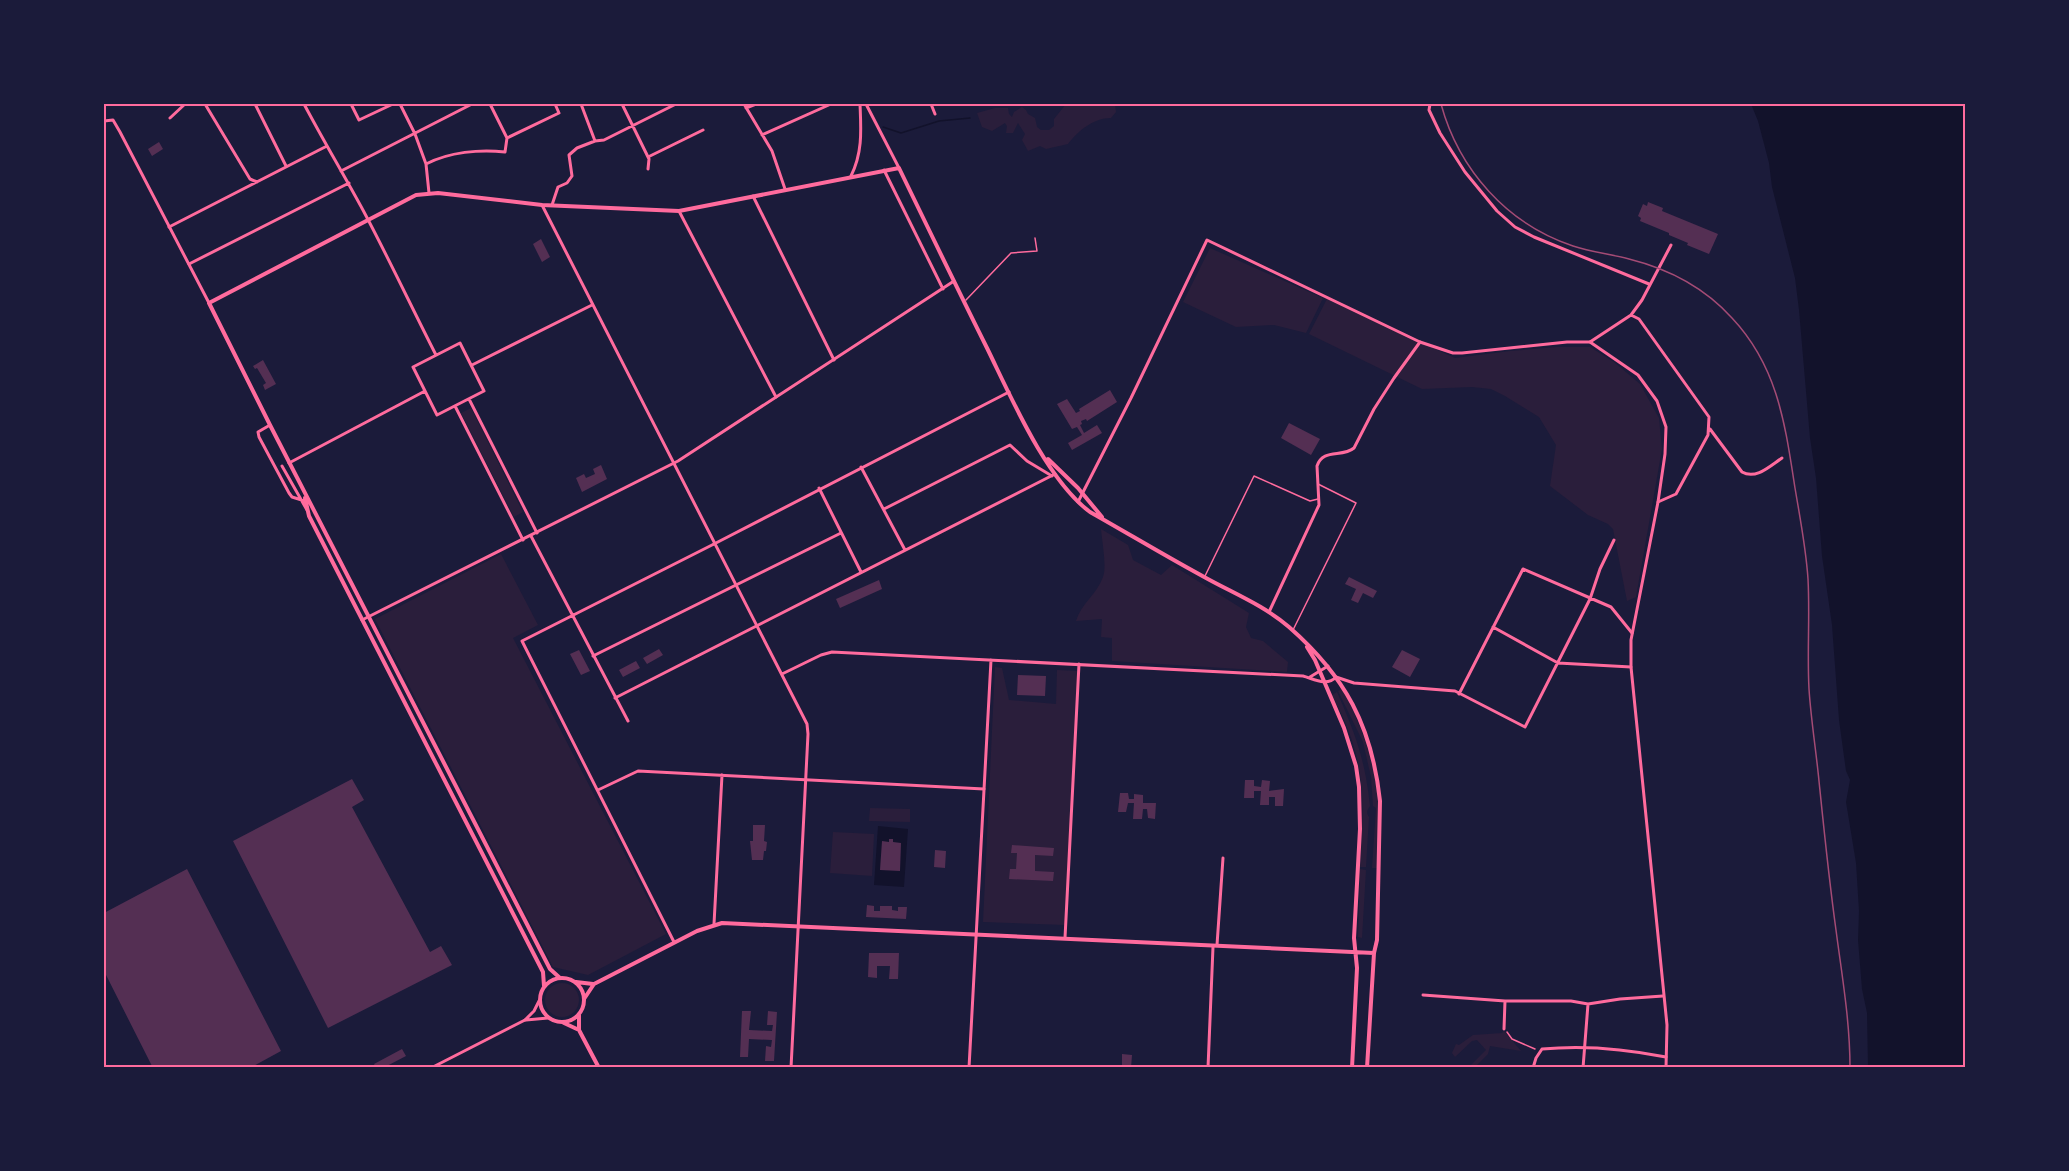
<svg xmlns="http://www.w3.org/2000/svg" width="2069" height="1171" viewBox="0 0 2069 1171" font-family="'Alegreya Sans',sans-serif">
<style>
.green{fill:#2a1e3b}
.water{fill:#12122b}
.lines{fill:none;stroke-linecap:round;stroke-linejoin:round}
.stream{stroke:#12122b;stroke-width:1.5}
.building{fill:#542f53}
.path{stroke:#ff6b9d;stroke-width:1.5}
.service{stroke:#ff6b9d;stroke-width:1.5}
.minor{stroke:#ff6b9d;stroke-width:3}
.tertiary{stroke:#ff6b9d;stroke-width:3}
.secondary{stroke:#ff6b9d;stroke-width:4}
.rail{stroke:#a44b75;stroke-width:1.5}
.neatline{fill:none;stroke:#ff6b9d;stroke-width:2}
</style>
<rect width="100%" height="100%" fill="#1b1b3a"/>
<path class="green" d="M 1066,104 L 1115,104 L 1116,112 L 1111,118 C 1093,118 1078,131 1068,144 L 1046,149 L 1040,146 L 1028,151 L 1022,140 L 1025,134 L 1018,123 L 1013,133 L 1006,133 L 1007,126 L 1005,123 L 992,131 L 982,127 L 977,113 L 995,108 L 1008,108 L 1009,114 L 1012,117 L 1014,112 L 1022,107 L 1026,110 L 1028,114 L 1035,118 L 1037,127 L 1041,130 L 1049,130 L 1054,126 L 1054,119 Z
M 1210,248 L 1323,298 L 1306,333 L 1274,325 L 1236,327 L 1183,302 Z
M 1327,299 L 1455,358 L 1510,351 L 1557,347 L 1590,347 L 1614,362 L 1640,384 L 1659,418 L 1662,449 L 1636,597 L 1627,601 L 1613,529 L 1608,524 L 1588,515 L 1550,486 L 1556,445 L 1539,417 L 1505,396 L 1491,389 L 1472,387 L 1422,389 L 1309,334 Z
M 471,408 L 523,512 L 514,517 L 461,413 Z
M 1101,529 L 1128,545 L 1133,560 L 1161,575 L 1172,565 L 1249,613 L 1246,627 L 1251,638 L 1263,641 L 1288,662 L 1287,672 L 1112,661 L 1112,638 L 1101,637 L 1102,619 L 1076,621 C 1081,604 1097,594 1103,577 C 1107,567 1102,541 1101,529 Z
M 501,554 L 538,625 L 513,638 L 666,934 L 588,975 L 553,967 L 375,619 Z
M 995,667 L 1002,668 L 1009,700 L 1056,704 L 1057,670 L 1079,671 L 1066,925 L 983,922 Z
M 1342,689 C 1363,728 1377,768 1379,812 C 1380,830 1378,849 1378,868 L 1372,868 L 1376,808 L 1373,806 L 1371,777 L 1363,742 L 1338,691 Z
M 1337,692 C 1356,735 1365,760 1370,806 C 1367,810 1366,813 1369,817 L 1366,867 L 1360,867 C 1362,829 1366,788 1355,751 C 1350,731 1341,713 1332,695 Z
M 870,808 L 910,809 L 910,822 L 869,821 Z
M 833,832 L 874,834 L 872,876 L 830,873 Z
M 1360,869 L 1366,870 L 1362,938 L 1358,937 Z
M545 1000a17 17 0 1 1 34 0a17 17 0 1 1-34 0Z
M 1504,1031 L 1521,1051 L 1490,1046 L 1488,1054 L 1474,1068 L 1469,1067 L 1486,1050 L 1477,1040 L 1472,1041 L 1455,1057 L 1452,1053 L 1456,1044 L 1459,1045 L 1473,1035 L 1502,1033 Z"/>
<path class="water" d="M 1751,104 L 1965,104 L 1965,1067 L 1868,1067 L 1867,1013 L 1862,989 L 1858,940 L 1859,911 L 1856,863 L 1846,802 L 1850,780 L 1846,771 L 1839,720 L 1832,625 L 1822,556 L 1816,478 L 1810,438 L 1799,310 L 1795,278 L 1772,187 L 1769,163 L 1758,121 Z
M 878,826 L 908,829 L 904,887 L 874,885 Z"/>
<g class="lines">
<path class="stream" d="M 883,127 L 901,133 L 939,121 L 970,118"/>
</g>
<path class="building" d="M 159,142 L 163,149 L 152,156 L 148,149 Z
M 1648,202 L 1663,208 L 1662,211 L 1718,234 L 1709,254 L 1687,245 L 1688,243 L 1669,235 L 1669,233 L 1640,221 L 1641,218 L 1638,216 L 1643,204 L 1647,206 Z
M 541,239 L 550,257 L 542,262 L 533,244 Z
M 263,360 L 276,384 L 265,390 L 263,385 L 266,383 L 257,368 L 255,369 L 253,366 Z
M 1110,390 L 1117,402 L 1087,421 L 1086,419 L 1081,421 L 1082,424 L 1080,425 L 1084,433 L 1097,425 L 1102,433 L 1072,450 L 1068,443 L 1082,435 L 1077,427 L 1072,429 L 1057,404 L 1067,399 L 1076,413 L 1080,411 L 1079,409 Z
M 1289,423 L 1320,439 L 1311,455 L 1281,438 Z
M 601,465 L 607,479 L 582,492 L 576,478 L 584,474 L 586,478 L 595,474 L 593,469 Z
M 1349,577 L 1377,591 L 1373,598 L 1363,593 L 1358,603 L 1351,600 L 1356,589 L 1345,584 Z
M 879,580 L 882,589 L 840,608 L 836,599 Z
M 659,649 L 663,655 L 647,664 L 643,658 Z
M 579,650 L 590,671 L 581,675 L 570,654 Z
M 1402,650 L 1420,659 L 1410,677 L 1392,667 Z
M 636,661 L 640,668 L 623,677 L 619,670 Z
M 1018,675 L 1046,676 L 1045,696 L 1017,695 Z
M 352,779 L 364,800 L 352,807 L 430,952 L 441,946 L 452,965 L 328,1028 L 233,841 Z
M 1245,780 L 1254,780 L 1254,786 L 1261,787 L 1262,780 L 1270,781 L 1269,791 L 1284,789 L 1283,806 L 1275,806 L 1275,797 L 1269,797 L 1269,805 L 1260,805 L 1261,791 L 1254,791 L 1254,798 L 1244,798 Z
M 1120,793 L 1128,793 L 1129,799 L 1134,799 L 1134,794 L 1143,795 L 1143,803 L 1156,803 L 1155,819 L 1148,818 L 1147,809 L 1143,809 L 1142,819 L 1133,819 L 1134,803 L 1128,803 L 1126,812 L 1118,812 Z
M 753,825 L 765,825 L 764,841 L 767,842 L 766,851 L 764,851 L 763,860 L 752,860 L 750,841 L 753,841 Z
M 889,839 L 893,839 L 893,842 L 901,843 L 900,871 L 880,870 L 882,841 L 889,842 Z
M 1012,845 L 1054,848 L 1053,856 L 1035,855 L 1035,871 L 1054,872 L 1053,881 L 1009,879 L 1010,869 L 1016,869 L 1017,853 L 1011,853 Z
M 935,850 L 946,851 L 945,868 L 934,867 Z
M 187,869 L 281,1051 L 250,1068 L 153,1068 L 104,971 L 104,913 Z
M 867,905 L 874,906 L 874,911 L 880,911 L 880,906 L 892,906 L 892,910 L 898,911 L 898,907 L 907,907 L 906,919 L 866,917 Z
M 869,953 L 899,953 L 898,979 L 889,979 L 890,966 L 877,966 L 877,978 L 868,977 Z
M 742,1011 L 751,1011 L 749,1030 L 772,1031 L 773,1025 L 767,1025 L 768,1011 L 777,1012 L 774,1061 L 765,1061 L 766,1046 L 771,1047 L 772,1040 L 749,1039 L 748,1057 L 740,1057 Z
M 402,1049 L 406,1056 L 383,1068 L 376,1068 L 374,1064 Z
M 1122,1054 L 1132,1055 L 1131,1068 L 1122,1068 Z"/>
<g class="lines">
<path class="path" d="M 1507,1032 L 1512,1039 L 1535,1049"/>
<path class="service" d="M 966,300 L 1011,253 L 1037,251 L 1035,238
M 1205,576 L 1254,476 L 1310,501 L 1318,499
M 1293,630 L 1356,503 L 1318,484"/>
<path class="minor" d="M 205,104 L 250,179 L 257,182
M 255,104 L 286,166
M 304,104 C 323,140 344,175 364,212 C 389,259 412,308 436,355
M 351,104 L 359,120 L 393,104
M 400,104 L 415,134 L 426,164 L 429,193
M 622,104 L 649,159 L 648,169
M 744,104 L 772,151 L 785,189
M 931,104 L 935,114
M 1430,104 L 1429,110 L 1440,133 L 1465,172 L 1497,211 L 1515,227 L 1534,237 L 1649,284
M 746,108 L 756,104
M 170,118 L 185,104
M 762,135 L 831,104
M 507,138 L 559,113 L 555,104
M 595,141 L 604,140 L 676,104
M 648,157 L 703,130
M 426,164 C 449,152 480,149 505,152 L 507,138 L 490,104
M 341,171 L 472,104
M 753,196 L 834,360
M 552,205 L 558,187 L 567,183 L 572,176 L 569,155 L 577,148 L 595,141 L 581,104
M 679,211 L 776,397
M 169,227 L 325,147
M 189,264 L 349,183
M 1631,315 L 1642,300 L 1671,245
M 1590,342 L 1631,315 L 1639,319 L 1709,417 L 1708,435 L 1676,494 L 1658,502
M 460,343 L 484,391 L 437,415 L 413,367 Z
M 472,365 L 592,305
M 469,399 L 537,533
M 455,406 L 523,540
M 270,425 L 258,432 L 259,437 L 289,493 L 292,497 L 305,501
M 1710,429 L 1742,472 C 1756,480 1770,466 1782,458
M 289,463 L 425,391
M 282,466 L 307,510
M 861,467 L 905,550
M 819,488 L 861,572
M 884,509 L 1010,445 L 1027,461 L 1052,476
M 531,536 L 628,721
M 1269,612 L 1319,505 L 1317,466 C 1323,448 1342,458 1354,448 L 1374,409 L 1394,378 L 1420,342
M 1493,627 L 1558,663 L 1631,667
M 593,656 L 841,533
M 1336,677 L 1354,683 L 1455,691 L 1525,727 L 1590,599 L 1600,569 L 1614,540
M 1459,694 L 1523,569 L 1611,607 L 1632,633
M 615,698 L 1055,474
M 598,790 L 638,771 L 984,789
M 714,924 L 722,775
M 1065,938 L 1079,664
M 674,942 L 522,641 L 714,544
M 1217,945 L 1223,858
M 1423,995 L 1505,1001 L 1571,1001 L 1588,1004 L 1620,999 L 1663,996
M 1504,1029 L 1505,1001
M 431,1068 L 525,1020
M 1208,1068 L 1213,947
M 1533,1068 L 1536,1058 L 1542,1049 C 1583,1045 1626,1049 1666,1057
M 1583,1068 L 1588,1004"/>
<path class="tertiary" d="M 866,104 L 899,168
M 104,121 L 113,120 L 120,132 L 209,303
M 884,170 L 943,289
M 851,176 C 863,152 861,129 860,104
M 542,205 L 807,724 L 808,734 L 791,1068
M 1078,502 L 1131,398 L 1207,240 L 1420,342 L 1453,353 L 1462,353 L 1567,342 L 1590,342 L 1638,375 L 1657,401 L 1666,427 L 1665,454 L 1658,502 L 1631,640 L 1631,667 L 1667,1025 L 1666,1068
M 714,544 L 1009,392
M 362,620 L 678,461 L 954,281
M 782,674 L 821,655 L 832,652 L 1303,676 C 1314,679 1327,687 1336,677
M 1310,677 L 1328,666
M 525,1020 L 534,1011 L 539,1001
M 526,1020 L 548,1018
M 969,1068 L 991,660"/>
<path class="secondary" d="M 1048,459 L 1078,488 L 1102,517
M 305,498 L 309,516 L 543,972 L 544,986
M 1307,647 L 1315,660 L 1344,728 L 1356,766 L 1359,787 L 1360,829 L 1354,938 L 1357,968 L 1352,1068
M540 1000a22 22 0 1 1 44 0a22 22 0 1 1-44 0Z
M 560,978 L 550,969 L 270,425 L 209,303 L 416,195 L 438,193 L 542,205 L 679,211 L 899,168 C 928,228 957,288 987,348 C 1011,397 1046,479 1090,512 C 1129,534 1167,557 1206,578 C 1233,593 1265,606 1289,627 C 1345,676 1372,726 1380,801 L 1377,940 L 1374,953 L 1367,1068
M 576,982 L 593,984
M 584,999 L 594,984 L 697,931 L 722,923 L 1374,953
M 579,1015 L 579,1030 L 599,1068
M 564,1023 L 579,1030"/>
<path class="rail" d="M 1441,104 C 1459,170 1507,224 1573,246 C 1591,252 1610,254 1629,259 C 1669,269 1704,287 1732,318 C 1778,367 1785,424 1795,488 C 1800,518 1806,548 1808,579 C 1810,616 1807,652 1809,689 C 1811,720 1816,750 1819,781 C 1824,830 1829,880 1836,930 C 1842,976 1850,1021 1850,1068"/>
</g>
<rect width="2069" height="1171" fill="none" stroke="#1b1b3a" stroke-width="210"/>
<rect x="105" y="105" width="1859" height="961" class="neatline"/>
</svg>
